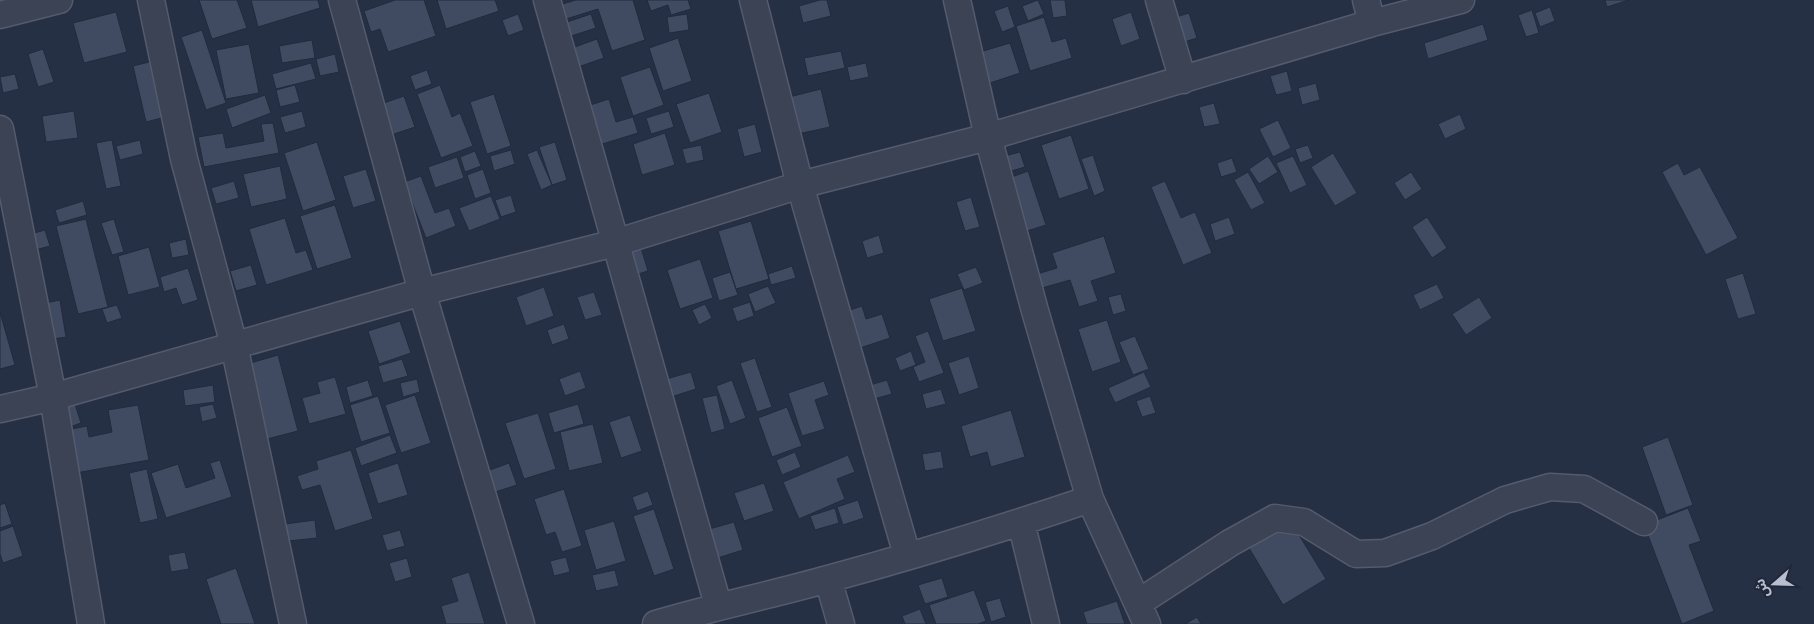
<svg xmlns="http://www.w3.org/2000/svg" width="1814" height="624" viewBox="0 0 1814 624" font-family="Barlow,'Noto Sans Arabic',sans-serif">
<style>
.building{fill:#404b62;stroke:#222a3c}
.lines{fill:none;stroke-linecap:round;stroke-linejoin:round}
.minor-casing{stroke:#545b6c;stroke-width:29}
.minor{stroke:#3b4355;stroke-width:26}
</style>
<rect width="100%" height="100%" fill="#263045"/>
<path class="building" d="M 199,0 L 237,0 L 247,28 L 212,39 Z
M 251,0 L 318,0 L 320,8 L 258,27 Z
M 395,0 L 424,0 L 436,36 L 388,52 L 380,29 L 371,32 L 364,11 Z
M 437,0 L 495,0 L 499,11 L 446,29 Z
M 576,0 L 633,0 L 645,40 L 612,51 L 598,9 L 563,20 L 559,5 Z
M 647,0 L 688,0 L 691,9 L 671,15 L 668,5 L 651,11 Z
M 820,0 L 827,0 L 831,16 L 803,23 L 799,6 Z
M 1038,0 L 1044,14 L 1028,21 L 1022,6 Z
M 1050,0 L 1065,0 L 1067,16 L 1053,18 Z
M 1605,0 L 1629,0 L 1607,7 Z
M 1008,6 L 1015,27 L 1002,32 L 994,11 Z
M 1550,7 L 1555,21 L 1540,27 L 1535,13 Z
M 1532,10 L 1539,33 L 1526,37 L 1518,15 Z
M 116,12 L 127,52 L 84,63 L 73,23 Z
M 1131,12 L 1140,39 L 1121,46 L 1112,19 Z
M 1189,13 L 1197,38 L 1181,43 L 1173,18 Z
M 518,14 L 524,30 L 508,36 L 502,20 Z
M 591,14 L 596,28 L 568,37 L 564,23 Z
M 687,14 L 689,30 L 669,33 L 667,17 Z
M 1044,17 L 1052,42 L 1066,38 L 1072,58 L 1030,71 L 1016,26 Z
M 1483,24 L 1488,40 L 1428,59 L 1424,43 Z
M 202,30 L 226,103 L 206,110 L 181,37 Z
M 678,38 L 692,81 L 663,91 L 649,48 Z
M 597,39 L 604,58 L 578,67 L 572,48 Z
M 312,40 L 315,58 L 282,63 L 279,46 Z
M 1010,43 L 1020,73 L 990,83 L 980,52 Z
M 249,44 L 259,93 L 226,99 L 216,50 Z
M 43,49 L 54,82 L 38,87 L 28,54 Z
M 841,51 L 845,68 L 808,76 L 804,58 Z
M 335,54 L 339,72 L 320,76 L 316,59 Z
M 153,61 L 165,117 L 146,122 L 133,66 Z
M 311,63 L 316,79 L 276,89 L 272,74 Z
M 866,63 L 869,77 L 850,81 L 847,67 Z
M 650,67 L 664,105 L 633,116 L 620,77 Z
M 427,70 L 432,84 L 415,90 L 410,76 Z
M 1287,71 L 1292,91 L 1276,95 L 1270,76 Z
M 15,74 L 19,89 L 3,93 L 0,77 Z
M 1316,83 L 1320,100 L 1302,105 L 1298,88 Z
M 295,85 L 300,102 L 280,107 L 276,90 Z
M 440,85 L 452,117 L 460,113 L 473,146 L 441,158 L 417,94 Z
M 821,89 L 830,127 L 798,134 L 789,97 Z
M 709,93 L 722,132 L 690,143 L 676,104 Z
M 494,94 L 511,146 L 487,154 L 470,102 Z
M 265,95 L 271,113 L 232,128 L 226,109 Z
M 404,96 L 415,127 L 388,136 L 378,105 Z
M 609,99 L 616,122 L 633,117 L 638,133 L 599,145 L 587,106 Z
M 1214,103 L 1220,124 L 1204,127 L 1199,107 Z
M 74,111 L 78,138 L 46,142 L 42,116 Z
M 302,111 L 306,127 L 285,133 L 280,117 Z
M 669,111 L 674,127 L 651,134 L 646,118 Z
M 1460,114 L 1466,129 L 1445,139 L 1438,124 Z
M 1278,120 L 1291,148 L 1273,157 L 1259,129 Z
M 273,123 L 279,153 L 204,167 L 198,137 L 223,133 L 226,148 L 264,141 L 261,124 Z
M 755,124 L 762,152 L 744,157 L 737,129 Z
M 665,133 L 675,165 L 642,175 L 633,144 Z
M 1071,135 L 1089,189 L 1059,199 L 1041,145 Z
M 112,140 L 121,186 L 106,189 L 96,143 Z
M 140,140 L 143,154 L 120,160 L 116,146 Z
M 317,142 L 336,200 L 303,211 L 284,153 Z
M 555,142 L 567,180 L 552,185 L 539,147 Z
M 701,145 L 704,160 L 686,164 L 682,149 Z
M 1308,145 L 1313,158 L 1300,163 L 1295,149 Z
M 511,150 L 515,164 L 494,171 L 490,156 Z
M 537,150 L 552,185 L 541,190 L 527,154 Z
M 475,151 L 481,166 L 465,172 L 460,157 Z
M 1020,152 L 1025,167 L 1008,172 L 1004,156 Z
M 1333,153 L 1357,193 L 1335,206 L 1311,167 Z
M 1093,155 L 1105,191 L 1094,196 L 1081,159 Z
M 1268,156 L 1278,172 L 1259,184 L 1249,169 Z
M 1293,156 L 1307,185 L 1290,193 L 1276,163 Z
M 457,157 L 464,178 L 435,188 L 428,167 Z
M 1232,158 L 1237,172 L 1221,177 L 1217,163 Z
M 1678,163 L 1684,175 L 1700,167 L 1738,238 L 1706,255 L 1662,172 Z
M 280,166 L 287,199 L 251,207 L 243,174 Z
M 366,169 L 376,201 L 353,208 L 343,176 Z
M 483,169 L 491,193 L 475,199 L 467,175 Z
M 1028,171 L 1046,225 L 1027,231 L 1009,178 Z
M 1248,172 L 1265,203 L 1251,210 L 1234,180 Z
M 1411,172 L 1422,189 L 1405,200 L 1394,183 Z
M 421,176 L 435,213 L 449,208 L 456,226 L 426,238 L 404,182 Z
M 234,181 L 239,198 L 216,204 L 211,188 Z
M 1165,181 L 1181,218 L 1195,212 L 1212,253 L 1183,265 L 1151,187 Z
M 511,195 L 516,212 L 501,217 L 495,200 Z
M 491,196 L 500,219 L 469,231 L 459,208 Z
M 971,197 L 980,227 L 965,231 L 956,202 Z
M 83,201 L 87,215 L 59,223 L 55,210 Z
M 335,205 L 352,258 L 317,269 L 300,216 Z
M 1229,217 L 1235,234 L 1215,241 L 1210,224 Z
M 1427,217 L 1447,248 L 1432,258 L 1412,227 Z
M 285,218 L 296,253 L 306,250 L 313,270 L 266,285 L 249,229 Z
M 86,219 L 108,307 L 78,314 L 56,226 Z
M 114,219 L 124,252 L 112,255 L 101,223 Z
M 751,221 L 769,279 L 736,289 L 718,231 Z
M 45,230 L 50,246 L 31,251 L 27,235 Z
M 879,235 L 884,253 L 867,258 L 862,241 Z
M 1104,236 L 1116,273 L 1091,281 L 1098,301 L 1079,307 L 1070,280 L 1042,288 L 1037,274 L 1057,268 L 1052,253 Z
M 186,239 L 189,255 L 172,258 L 169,243 Z
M 639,241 L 648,271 L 628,277 L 619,247 Z
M 149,247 L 160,287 L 128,295 L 118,256 Z
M 700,259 L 713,298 L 680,309 L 667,270 Z
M 251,265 L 257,285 L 236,291 L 230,271 Z
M 792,266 L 796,278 L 771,285 L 768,274 Z
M 976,267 L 983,283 L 964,290 L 957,274 Z
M 188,268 L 198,300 L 182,305 L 176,288 L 164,292 L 160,277 Z
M 730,272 L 738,295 L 719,301 L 712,278 Z
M 1743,273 L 1756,314 L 1738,319 L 1725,279 Z
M 1437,284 L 1444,298 L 1420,310 L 1413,295 Z
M 768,286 L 776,303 L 755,312 L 748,294 Z
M 544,287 L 554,316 L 526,326 L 516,297 Z
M 962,288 L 976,331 L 943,341 L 929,299 Z
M 594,292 L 602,315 L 585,320 L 577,297 Z
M 1121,294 L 1126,311 L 1113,315 L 1108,297 Z
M 1479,297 L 1492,318 L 1466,335 L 1452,314 Z
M 60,300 L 66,337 L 47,340 L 40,304 Z
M 750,302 L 754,316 L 737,322 L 732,308 Z
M 705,304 L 712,318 L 699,325 L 692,310 Z
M 117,305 L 122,318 L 107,323 L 102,309 Z
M 862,306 L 866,319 L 882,314 L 890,338 L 857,349 L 844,312 Z
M 0,312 L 15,365 L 0,369 Z
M 1107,320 L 1121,362 L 1092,372 L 1078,329 Z
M 400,321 L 411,353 L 379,364 L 368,331 Z
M 564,324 L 569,339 L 552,345 L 547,330 Z
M 928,331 L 944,373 L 919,382 L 913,367 L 925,362 L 915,336 Z
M 1135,336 L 1149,369 L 1133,375 L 1119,342 Z
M 911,351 L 916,365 L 900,371 L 895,358 Z
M 278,355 L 298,431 L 267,439 L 247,364 Z
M 969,356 L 979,388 L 959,395 L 948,363 Z
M 755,358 L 772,407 L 757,412 L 740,363 Z
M 402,359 L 408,376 L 383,383 L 378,366 Z
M 580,371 L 586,388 L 565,396 L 559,379 Z
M 691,372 L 696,389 L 665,399 L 659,381 Z
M 1144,372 L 1151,387 L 1115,403 L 1108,388 Z
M 335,377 L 346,414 L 309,424 L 302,398 L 320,393 L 317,382 Z
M 417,379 L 420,392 L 403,397 L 400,383 Z
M 368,380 L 373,396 L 350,403 L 346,387 Z
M 732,380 L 746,418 L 730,424 L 716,386 Z
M 887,380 L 892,394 L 874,399 L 870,385 Z
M 824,381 L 829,395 L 815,400 L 825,429 L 802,436 L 788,393 Z
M 213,385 L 215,402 L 185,406 L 183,390 Z
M 941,389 L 946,404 L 926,409 L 922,394 Z
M 415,395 L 431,443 L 401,453 L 385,405 Z
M 717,395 L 725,429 L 711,433 L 702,398 Z
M 378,396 L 390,433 L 361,442 L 350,405 Z
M 1150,396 L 1156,413 L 1142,417 L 1136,401 Z
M 74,401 L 81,423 L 64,429 L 57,407 Z
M 213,404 L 217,418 L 202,422 L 199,407 Z
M 578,404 L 584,424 L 554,433 L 548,413 Z
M 138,405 L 149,460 L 70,474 L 62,431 L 87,426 L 89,437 L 112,432 L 108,410 Z
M 787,407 L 802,446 L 772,457 L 758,418 Z
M 1011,410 L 1025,457 L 991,467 L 987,452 L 970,457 L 961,426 Z
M 538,413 L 556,469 L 524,479 L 505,423 Z
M 630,415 L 642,451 L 621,458 L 609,422 Z
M 593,424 L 603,463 L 569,471 L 560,432 Z
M 390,435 L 397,453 L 361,466 L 355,448 Z
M 1668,437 L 1693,505 L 1666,515 L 1642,447 Z
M 351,450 L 373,519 L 335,531 L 320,485 L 302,490 L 297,476 L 318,469 L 316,461 Z
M 941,451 L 944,468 L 925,471 L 922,454 Z
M 795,452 L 801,467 L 782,475 L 776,460 Z
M 848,455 L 855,472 L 837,479 L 845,499 L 799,519 L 783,482 Z
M 220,460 L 232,497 L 166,518 L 151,473 L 178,464 L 186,488 L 215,478 L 210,463 Z
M 398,463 L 408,495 L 378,504 L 368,473 Z
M 509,463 L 517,485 L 486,495 L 479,474 Z
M 147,469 L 158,519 L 140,523 L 129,473 Z
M 764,483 L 774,511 L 744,521 L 734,493 Z
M 564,489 L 582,546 L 562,552 L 555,532 L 546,535 L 534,499 Z
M 648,491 L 653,505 L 637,511 L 632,497 Z
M 858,500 L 864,518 L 843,525 L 837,507 Z
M 5,503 L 12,524 L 0,528 L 0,505 Z
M 835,508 L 839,523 L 815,530 L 810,516 Z
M 1688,508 L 1701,541 L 1689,545 L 1714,611 L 1682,624 L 1644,525 Z
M 654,509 L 674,569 L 654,576 L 633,516 Z
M 315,520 L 317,538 L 288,541 L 285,524 Z
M 614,521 L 626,561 L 596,570 L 584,530 Z
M 734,522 L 743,550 L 708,561 L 699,532 Z
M 1291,522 L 1326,579 L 1283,605 L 1249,548 Z
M 13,526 L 23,556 L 3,563 L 0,554 L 0,531 Z
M 400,530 L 405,546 L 387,551 L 382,535 Z
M 185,552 L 189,569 L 171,572 L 168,555 Z
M 566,557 L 570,572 L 554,576 L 550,561 Z
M 407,558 L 412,577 L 395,582 L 389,563 Z
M 236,568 L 255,624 L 221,624 L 206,579 Z
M 615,570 L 619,586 L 596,591 L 592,575 Z
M 469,572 L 485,624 L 446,624 L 441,606 L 458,601 L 451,578 Z
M 942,578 L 948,597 L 925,604 L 918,585 Z
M 974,590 L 986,621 L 978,624 L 936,624 L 929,605 Z
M 1000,598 L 1006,617 L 991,622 L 985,602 Z
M 1117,601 L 1125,624 L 1087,624 L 1083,612 Z
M 920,609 L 926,624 L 905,624 L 902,616 Z
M 1197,617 L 1201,624 L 1185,624 Z"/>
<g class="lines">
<g class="minor-casing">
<path id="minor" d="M 151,0 L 184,159 L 234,345 L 293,624
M 342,0 L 422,292 L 521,624
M 547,0 L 718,605
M 753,0 L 800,185 L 907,555
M 957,0 L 988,137 L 1035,311 L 1090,499 L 1147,624
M 1159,0 L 1183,80
M 1366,0 L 1372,23
M 0,15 L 59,0
M 0,129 L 53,397 L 91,624
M 0,409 L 53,397 L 422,292 L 615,243 L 800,185 L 988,137 L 1372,23 L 1461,0
M 1021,522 L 1046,624
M 828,579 L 841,624
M 1138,603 L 1230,543 L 1275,518 L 1304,522 L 1356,554 L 1385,553 L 1432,536 L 1505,500 L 1550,487 L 1584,489 L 1644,522
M 656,624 C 713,607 771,595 828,579 C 916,555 1004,528 1090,499"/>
</g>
<use href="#minor" class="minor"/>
</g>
<g transform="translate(1774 584) rotate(250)" stroke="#20283a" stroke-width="4" paint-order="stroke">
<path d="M0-4L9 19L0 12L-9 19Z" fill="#b9bfce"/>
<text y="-8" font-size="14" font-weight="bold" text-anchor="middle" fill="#b9bfce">ش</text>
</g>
</svg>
